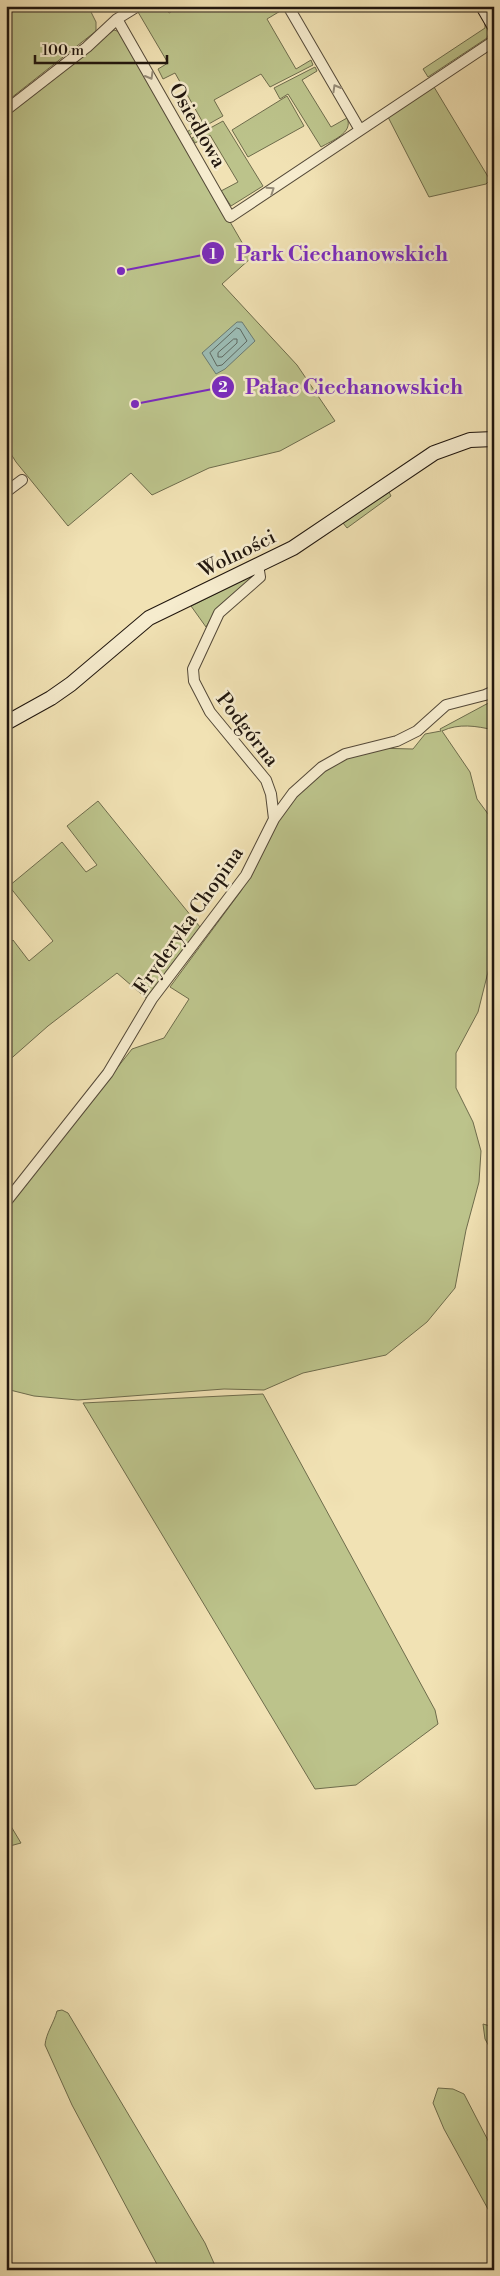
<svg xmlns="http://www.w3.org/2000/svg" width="500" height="2276" viewBox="0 0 500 2276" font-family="'Libre Bodoni',serif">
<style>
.green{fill:#bcc38b;stroke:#6e6c4c}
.water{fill:#9cbcb4;stroke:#6a7a72}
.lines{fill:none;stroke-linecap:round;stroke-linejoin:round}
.shore{stroke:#5e6961;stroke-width:1}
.street-casing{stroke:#544938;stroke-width:12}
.secondary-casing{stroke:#20160e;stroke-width:16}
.street{stroke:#f6ecce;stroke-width:10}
.secondary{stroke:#f6ecce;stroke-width:14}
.oneway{stroke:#968c78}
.labels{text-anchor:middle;stroke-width:5;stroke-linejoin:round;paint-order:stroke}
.street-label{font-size:20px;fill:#20160e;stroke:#f6ecce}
.leader{fill:none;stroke:#7b2cbf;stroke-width:2}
.callout-dot{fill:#7b2cbf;stroke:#f6ecce;stroke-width:2}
.mark-label{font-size:15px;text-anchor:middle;font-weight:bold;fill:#fff}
.callout-label{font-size:21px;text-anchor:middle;font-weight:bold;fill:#7b2cbf;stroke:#f6ecce;stroke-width:5;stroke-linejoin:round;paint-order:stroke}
</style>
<rect width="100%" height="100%" fill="#f1e2b4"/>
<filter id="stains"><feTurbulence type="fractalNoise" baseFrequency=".004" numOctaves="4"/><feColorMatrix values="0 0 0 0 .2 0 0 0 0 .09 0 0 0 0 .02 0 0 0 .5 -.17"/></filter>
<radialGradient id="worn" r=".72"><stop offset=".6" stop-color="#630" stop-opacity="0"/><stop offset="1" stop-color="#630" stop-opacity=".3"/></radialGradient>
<path class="green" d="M 6,6 L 88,6 L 96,22 L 96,31 L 6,102 Z
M 148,6 L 164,6 L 169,13 L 181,6 L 279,6 L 282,10 L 267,19 L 296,69 L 311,60 L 313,65 L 270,87 L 261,74 L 214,100 L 223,116 L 189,135 L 187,132 L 202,121 L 175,73 L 163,79 L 158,69 L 168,63 L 138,12 Z
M 485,24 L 489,33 L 487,38 L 428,77 L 423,69 L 485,28 Z
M 114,30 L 120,32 L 251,258 L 222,284 L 297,365 L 335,421 L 280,451 L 209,468 L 152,495 L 131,473 L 68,526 L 16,462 L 6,446 L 6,115 Z
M 315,67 L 317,71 L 302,80 L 331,127 L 347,118 C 354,133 331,141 321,147 L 288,94 L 280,99 L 274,88 Z
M 434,87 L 490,180 L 486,184 L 429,197 L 388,117 Z
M 287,96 L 304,126 L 248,157 L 232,130 Z
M 223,121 L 263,186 L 231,206 L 221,191 L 238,182 L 210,135 L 195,143 L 192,138 Z
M 389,492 L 391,496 L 347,528 L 343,523 Z
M 251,576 L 249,581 L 217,608 L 206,627 L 191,606 Z
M 494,700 L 494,730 C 476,726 459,723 442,731 L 470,772 L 477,799 L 494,822 L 494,959 L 491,960 L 478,1012 L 456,1053 L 456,1088 L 473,1122 L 481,1151 L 479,1182 L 466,1230 L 455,1288 L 427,1322 L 386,1355 L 303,1373 L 264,1390 L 224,1389 L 78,1400 L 34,1396 L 6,1389 L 6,1209 L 132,1049 L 164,1038 L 189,999 L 170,987 L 241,891 L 285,809 L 328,765 L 374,748 L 413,749 L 425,734 L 441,731 L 440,729 Z
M 98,801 L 200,927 L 146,998 L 117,973 L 48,1026 L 6,1063 L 6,946 L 13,940 L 29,961 L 53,941 L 9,886 L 62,842 L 86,872 L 97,865 L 67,826 Z
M 263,1394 L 435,1710 L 438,1724 L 356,1785 L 315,1789 L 83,1403 Z
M 6,1818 L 21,1843 L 6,1847 Z
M 62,2010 L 68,2013 L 205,2243 L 217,2270 L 160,2270 L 72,2105 L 45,2045 C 46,2033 54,2023 57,2011 Z
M 483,2024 L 490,2026 L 494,2031 L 494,2055 L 485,2039 Z
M 438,2088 L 453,2089 L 464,2094 L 494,2152 L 494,2220 L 444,2129 L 433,2103 Z"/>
<path class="water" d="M 237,322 L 242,322 L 255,341 L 225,369 L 216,374 L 202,353 Z"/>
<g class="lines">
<path class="shore" d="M 237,328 L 240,329 L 247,341 L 222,365 L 217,366 L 210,353 Z
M 234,339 L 237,339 L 237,343 L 222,357 L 218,357 L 218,353 Z"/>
<g class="street-casing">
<path id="street" d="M 288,6 L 360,130
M 117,19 L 230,217 L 494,41
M 6,110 L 87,47 L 117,19 L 138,6
M 6,492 L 22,480
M 258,565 L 260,577 L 219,613 L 193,669 L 194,681 L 210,712 L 266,780 L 271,794 L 274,819
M 6,1202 L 108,1073 L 152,999 L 246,875 L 274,819 L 293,793 L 322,767 L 345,754 L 397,741 L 417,731 L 446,705 L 485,695 L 494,691"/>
</g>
<g class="secondary-casing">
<path id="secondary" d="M 483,6 L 494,25
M 6,723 L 51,698 L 71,684 L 149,618 L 293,548 L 434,453 L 470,440 L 494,439"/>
</g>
<use href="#street" class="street"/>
<use href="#secondary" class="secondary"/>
</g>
<defs><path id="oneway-chevron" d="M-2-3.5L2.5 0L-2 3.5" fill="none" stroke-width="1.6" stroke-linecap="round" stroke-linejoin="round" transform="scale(1.25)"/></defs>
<g class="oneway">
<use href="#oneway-chevron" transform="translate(150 76) rotate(60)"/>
<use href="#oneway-chevron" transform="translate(336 88) rotate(-120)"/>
<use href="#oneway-chevron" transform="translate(271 190) rotate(-34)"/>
</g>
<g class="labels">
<g class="street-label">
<text transform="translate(198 125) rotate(60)" y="7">Osiedlowa</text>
<text transform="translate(237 553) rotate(-26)" y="7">Wolności</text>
<text transform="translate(248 729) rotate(52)" y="7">Podgórna</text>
<text transform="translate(188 920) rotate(-55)" y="7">Fryderyka Chopina</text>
</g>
</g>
<path class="leader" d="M121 271L213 253M135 404L223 387"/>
<g class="callout-dot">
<circle cx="121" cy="271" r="5"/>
<circle cx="135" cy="404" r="5"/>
<circle cx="213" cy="253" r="12"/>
<circle cx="223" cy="387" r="12"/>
</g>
<g class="mark-label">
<text x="213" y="259">1</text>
<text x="223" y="392">2</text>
</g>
<g class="callout-label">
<text x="342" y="261">Park Ciechanowskich</text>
<text x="354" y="394">Pałac Ciechanowskich</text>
</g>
<rect width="500" height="2276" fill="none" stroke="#f1e2b4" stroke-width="25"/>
<rect x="8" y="8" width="485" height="2261" fill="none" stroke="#20160e" stroke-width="2.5"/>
<rect x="12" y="12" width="475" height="2251" fill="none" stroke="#20160e"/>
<path d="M35 55v8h132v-8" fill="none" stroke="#20160e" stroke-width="2.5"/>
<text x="42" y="55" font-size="15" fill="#20160e" stroke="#f6ecce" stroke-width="4" paint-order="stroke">100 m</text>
<rect width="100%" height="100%" filter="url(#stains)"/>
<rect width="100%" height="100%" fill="url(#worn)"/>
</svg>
